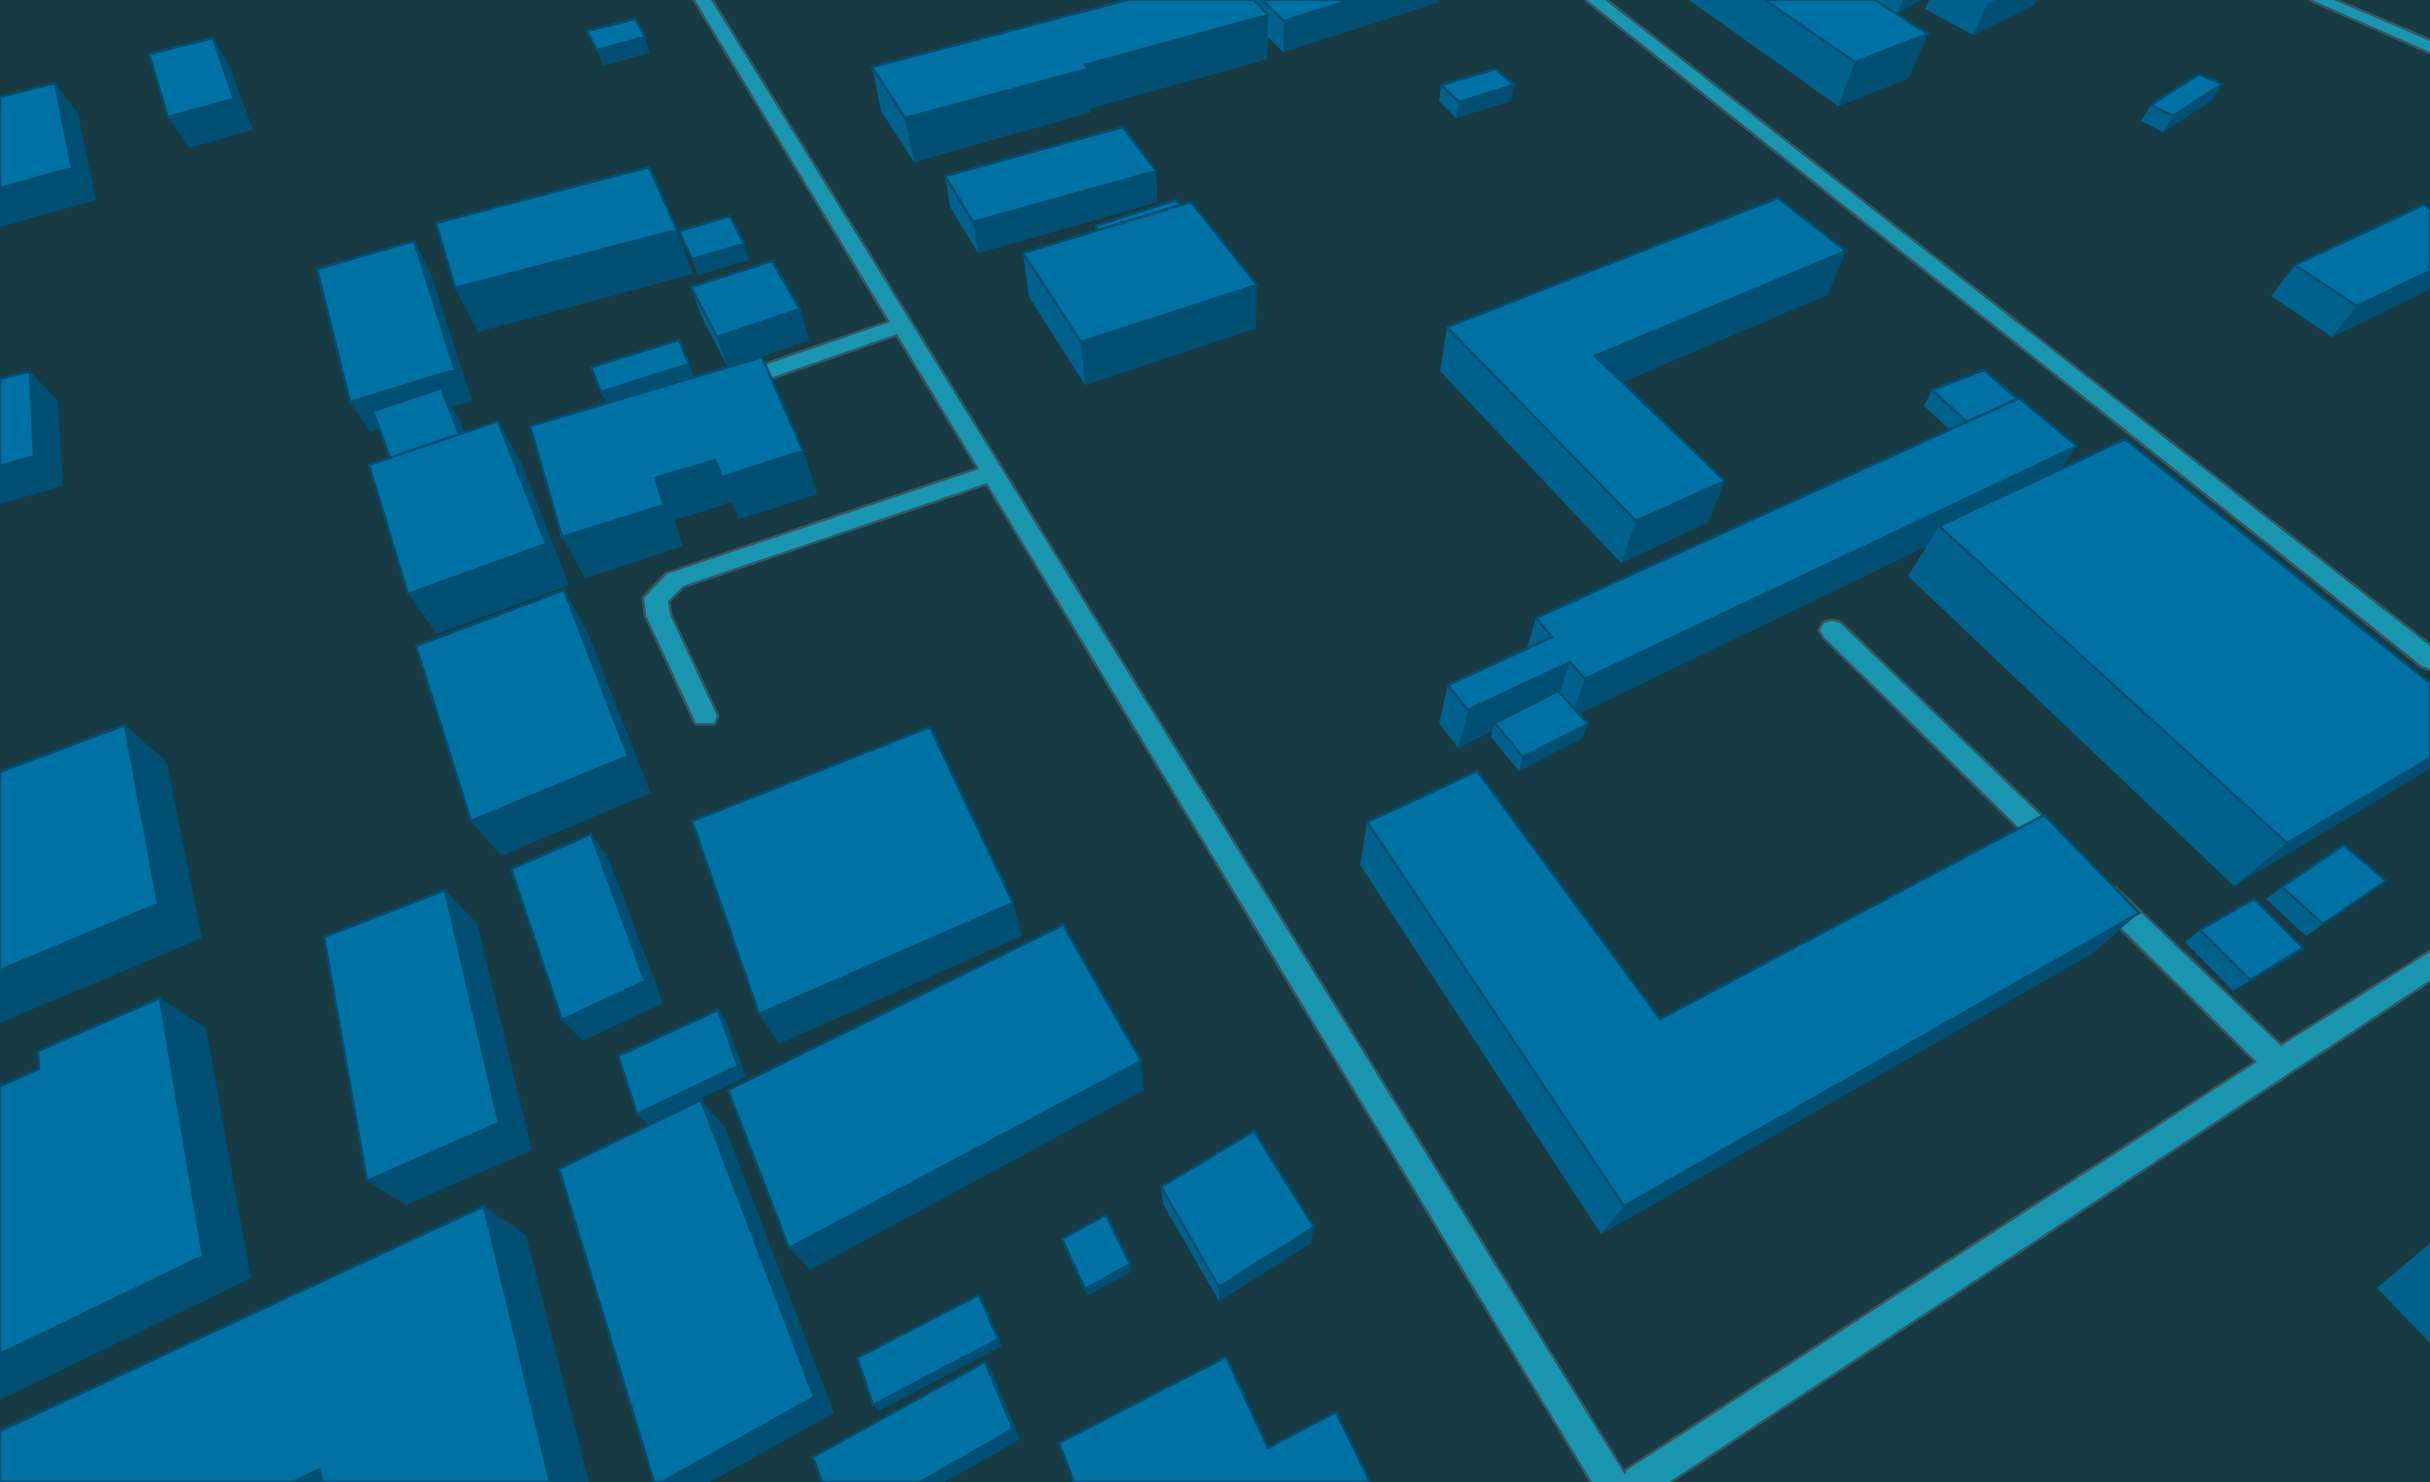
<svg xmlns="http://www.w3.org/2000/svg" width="2430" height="1482" viewBox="0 0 2430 1482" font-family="'Libre Baskerville',serif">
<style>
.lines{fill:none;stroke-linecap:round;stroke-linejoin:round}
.minor-casing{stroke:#355761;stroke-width:5}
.minor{fill:#1995b0;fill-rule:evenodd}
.wall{fill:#00618c}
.shaded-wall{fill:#004f72}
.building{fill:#0071a3;stroke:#004f72;stroke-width:2.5}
</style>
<rect width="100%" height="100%" fill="#183a43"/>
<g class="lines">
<g class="minor-casing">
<path id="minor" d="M 695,0 L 711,0 L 1625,1475 L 1627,1470 L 2257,1062 L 2098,905 L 2094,897 L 2098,889 L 2107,885 L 2116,889 L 2281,1046 L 2430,952 L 2430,980 L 1669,1482 L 1592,1482 L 987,483 L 683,586 L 668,601 L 670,615 L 717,716 L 714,723 L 696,723 L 646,615 L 644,598 L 667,574 L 979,469 L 897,334 L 744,387 L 730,387 L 727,382 L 730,377 L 890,322 Z
M 1587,0 L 1605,0 L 2430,646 L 2430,669 L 2422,666 Z
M 2312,0 L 2334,0 L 2430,41 L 2430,52 Z
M 1832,621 L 1840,623 L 2062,836 L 2066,844 L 2062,852 L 2053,855 L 2044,852 L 1824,637 L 1820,630 L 1824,623 Z"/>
</g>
<use href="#minor" class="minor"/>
</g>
<path class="wall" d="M 1127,0 L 1439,0 L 1439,2 L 1283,52 L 1268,37 L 1267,59 L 1091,108 L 1091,112 L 914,162 L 881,111 L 872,67 Z
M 1689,0 L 1920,0 L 1898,13 L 1883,5 L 1909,78 L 1838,106 Z
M 1929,0 L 2036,0 L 2034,5 L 1973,35 L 1925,9 Z
M 2222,84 L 2212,100 L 2163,132 L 2141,121 L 2151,105 Z
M 1441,85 L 1514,85 L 1511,101 L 1456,118 L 1439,101 Z
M 1156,171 L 1157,202 L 978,253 L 950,207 L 945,176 Z
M 2430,209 L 2430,289 L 2332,337 L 2271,296 L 2295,265 Z
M 1095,226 L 1256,328 L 1085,385 L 1029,297 L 1023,253 L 1095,231 Z
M 1846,251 L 1827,295 L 1622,382 L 1708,522 L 1621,563 L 1440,371 L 1447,327 Z
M 691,287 L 800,309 L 809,340 L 746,362 L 803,451 L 817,494 L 739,519 L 732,502 L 674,520 L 683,546 L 585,578 L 606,403 L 728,367 L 702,318 Z
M 1932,390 L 2061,469 L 2424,772 L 2234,886 L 1908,576 L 1927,546 L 1578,714 L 1588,724 L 1582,738 L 1519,771 L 1491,737 L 1492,731 L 1458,748 L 1439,723 L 1448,685 L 1527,648 L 1536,618 L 1950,430 L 1924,406 Z
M 1367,822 L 1660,1019 L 2139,913 L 2091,954 L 1601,1234 L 1360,865 Z
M 2386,881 L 2306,936 L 2266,899 L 2282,887 Z
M 2200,930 L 2303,948 L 2233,991 L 2185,942 Z
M 1161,1187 L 1311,1243 L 1219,1301 L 1163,1204 Z
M 2430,1243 L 2430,1343 L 2377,1288 Z"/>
<path class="shaded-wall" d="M 1350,0 L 1439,0 L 1439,2 L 1283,52 L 1284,21 Z
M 1903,0 L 1920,0 L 1898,13 Z
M 1995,0 L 2036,0 L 2034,5 L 1973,35 L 1987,4 Z
M 1268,15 L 1267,59 L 1091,108 L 1091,112 L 914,162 L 905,118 L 1085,65 Z
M 1928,34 L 1909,78 L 1838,106 L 1855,62 Z
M 645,37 L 650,53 L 603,66 L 597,50 Z
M 213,38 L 231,69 L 253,130 L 189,148 L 168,117 Z
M 55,83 L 78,114 L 96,200 L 0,227 L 0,188 Z
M 2222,84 L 2212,100 L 2163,132 L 2173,116 Z
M 1514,85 L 1511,101 L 1456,118 L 1459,102 Z
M 1156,171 L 1157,202 L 978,253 L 973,222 Z
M 677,230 L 693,274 L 478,332 L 455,288 Z
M 414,241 L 431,273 L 472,401 L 452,407 L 459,418 L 481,474 L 413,499 L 449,408 L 370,432 L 350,402 Z
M 744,244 L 749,260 L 698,275 L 692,259 Z
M 1846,251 L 1827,295 L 1583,399 L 1595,356 Z
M 2430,271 L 2430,289 L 2332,337 L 2357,306 Z
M 1257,285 L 1256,328 L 1085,385 L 1081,342 Z
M 800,309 L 809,340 L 728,368 L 717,337 Z
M 689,364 L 695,380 L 609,408 L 601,392 Z
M 30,371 L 58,401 L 63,486 L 0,504 L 0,466 Z
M 498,421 L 522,464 L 569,585 L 437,634 L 408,594 Z
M 2077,446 L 2048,488 L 1939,526 L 1927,546 L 1571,718 L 1585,679 Z
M 803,451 L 817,494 L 739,519 L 732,502 L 674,520 L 683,546 L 585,578 L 562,537 L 655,478 L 715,460 Z
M 1725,481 L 1708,522 L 1621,563 L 1636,521 Z
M 564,590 L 587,631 L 651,793 L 501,856 L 471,821 Z
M 1570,662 L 1557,701 L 1495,723 L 1492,731 L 1458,748 L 1468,710 Z
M 1588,724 L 1582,738 L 1519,771 L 1523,757 Z
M 125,725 L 167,762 L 202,938 L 0,1023 L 0,970 Z
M 2430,758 L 2430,768 L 2424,772 L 2234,886 L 2287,843 Z
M 591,834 L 609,859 L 663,1003 L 583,1041 L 562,1020 Z
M 445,890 L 477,923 L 532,1150 L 406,1205 L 367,1181 Z
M 1013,903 L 1022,936 L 779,1044 L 759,1014 Z
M 2139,913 L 2091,954 L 1601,1234 L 1624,1206 Z
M 2303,948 L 2286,960 L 2233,991 L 2250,980 Z
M 160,998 L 206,1028 L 251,1278 L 0,1400 L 0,1354 Z
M 718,1010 L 726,1021 L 746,1077 L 647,1124 L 637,1114 Z
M 1141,1061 L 1144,1090 L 810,1270 L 789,1248 Z
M 701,1100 L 725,1127 L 834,1413 L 710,1482 L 662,1482 Z
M 484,1206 L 526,1235 L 589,1482 L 550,1482 Z
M 1314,1227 L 1311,1243 L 1219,1301 L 1219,1287 Z
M 1130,1264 L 1131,1272 L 1087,1296 L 1085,1289 Z
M 979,1295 L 1002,1346 L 879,1411 L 873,1405 Z
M 985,1362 L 993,1374 L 1020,1439 L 945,1482 L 920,1482 Z
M 320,1469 L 371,1482 L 293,1482 Z"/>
<path class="building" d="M 1127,0 L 1254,0 L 1268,15 L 1085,65 L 1088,69 L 905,118 L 872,67 Z
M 1262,0 L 1350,0 L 1284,21 Z
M 1765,0 L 1875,0 L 1928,34 L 1855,62 Z
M 635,19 L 645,37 L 597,50 L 587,31 Z
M 213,38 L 234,99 L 168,117 L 149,54 Z
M 1496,69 L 1514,85 L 1459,102 L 1441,85 Z
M 2199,74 L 2222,84 L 2173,116 L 2151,105 Z
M 55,83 L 72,168 L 0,188 L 0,97 Z
M 1123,127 L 1156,171 L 973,222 L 945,176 Z
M 649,167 L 677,230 L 455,288 L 436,223 Z
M 1778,198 L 1846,251 L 1595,356 L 1725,481 L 1636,521 L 1447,327 Z
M 1176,200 L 1180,205 L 1098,230 L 1095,226 Z
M 1191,202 L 1257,285 L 1081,342 L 1023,253 Z
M 2423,205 L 2430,209 L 2430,271 L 2357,306 L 2295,265 Z
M 730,216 L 744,244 L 692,259 L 679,231 Z
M 414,241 L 455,370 L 350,402 L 317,269 Z
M 772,261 L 800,309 L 717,337 L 691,287 Z
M 679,340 L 689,364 L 601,392 L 591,367 Z
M 762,357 L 803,451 L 722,477 L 715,460 L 655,478 L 664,505 L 562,537 L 530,426 Z
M 1984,370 L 2018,399 L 1967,422 L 1932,390 Z
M 30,371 L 34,456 L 0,466 L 0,379 Z
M 441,388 L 459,434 L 390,458 L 373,411 Z
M 2019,398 L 2077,446 L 1585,679 L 1570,662 L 1468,710 L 1448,685 L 1552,637 L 1536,618 Z
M 498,421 L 546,544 L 408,594 L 369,465 Z
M 2125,439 L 2430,683 L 2430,758 L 2287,843 L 1939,526 Z
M 564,590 L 628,756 L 471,821 L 416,646 Z
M 1558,691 L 1588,724 L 1523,757 L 1495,723 Z
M 125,725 L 158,904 L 0,970 L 0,772 Z
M 930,727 L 1013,903 L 759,1014 L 692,821 Z
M 1477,771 L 1660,1019 L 2044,815 L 2139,913 L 1624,1206 L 1367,822 Z
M 591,834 L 645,981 L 562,1020 L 511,869 Z
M 2344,845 L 2386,881 L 2323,924 L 2282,887 Z
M 445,890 L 499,1123 L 367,1181 L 324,937 Z
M 2254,899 L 2303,948 L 2250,980 L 2200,930 Z
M 1063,925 L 1141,1061 L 789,1248 L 728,1090 Z
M 160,998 L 203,1256 L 0,1354 L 0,1086 L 39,1069 L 38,1051 Z
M 718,1010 L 738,1066 L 637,1114 L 618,1056 Z
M 701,1100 L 814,1397 L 662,1482 L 654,1482 L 559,1169 Z
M 1254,1131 L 1314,1227 L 1219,1287 L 1161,1187 Z
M 484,1206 L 550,1482 L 322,1482 L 320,1469 L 293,1482 L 0,1482 L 0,1431 Z
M 1106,1215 L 1130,1264 L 1085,1289 L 1062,1239 Z
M 979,1295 L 998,1339 L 873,1405 L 857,1358 Z
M 1226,1357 L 1268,1448 L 1336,1412 L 1370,1482 L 1074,1482 L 1059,1443 Z
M 985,1362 L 1013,1429 L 920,1482 L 822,1482 L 813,1457 Z"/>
</svg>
